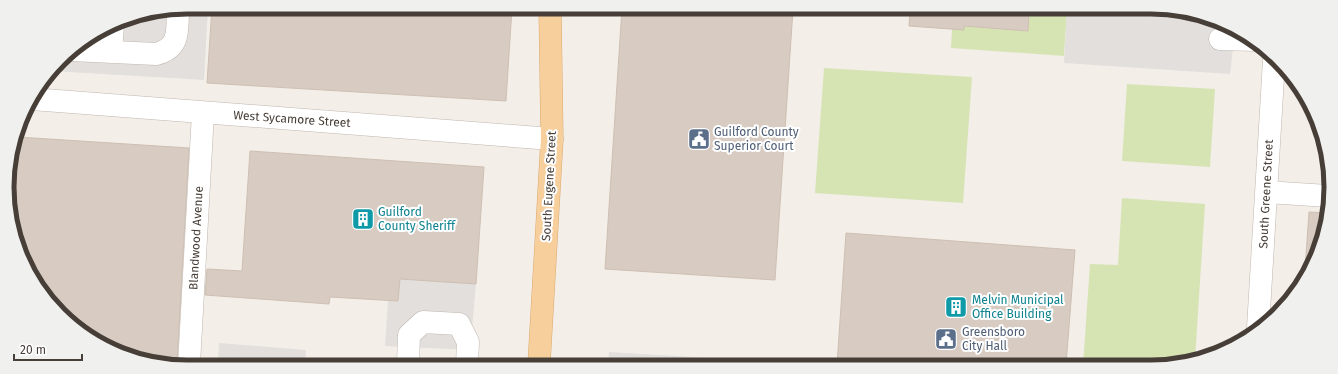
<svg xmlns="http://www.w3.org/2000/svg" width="1338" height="374" viewBox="0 0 1338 374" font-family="'Fira Sans',sans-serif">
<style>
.green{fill:#d6e4b4}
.parking{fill:#e2dfdd}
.building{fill:#d7cbc2;stroke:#cebfb2}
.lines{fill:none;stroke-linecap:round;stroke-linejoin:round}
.minor-casing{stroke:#c1b7af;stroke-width:23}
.major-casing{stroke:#dba96e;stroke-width:23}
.minor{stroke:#fff;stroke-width:22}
.major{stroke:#f7cf9d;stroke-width:22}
.labels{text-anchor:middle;stroke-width:4;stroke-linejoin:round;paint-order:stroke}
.street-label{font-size:12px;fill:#463e37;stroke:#fff}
.service-label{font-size:12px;fill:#4e5e75;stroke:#fff;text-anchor:start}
.culture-label{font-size:12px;fill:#0d838f;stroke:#fff;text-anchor:start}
.rim{fill:none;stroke:#463e37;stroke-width:5}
</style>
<rect width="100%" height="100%" fill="#f3eee8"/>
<path class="green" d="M 1029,10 L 1067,10 L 1064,56 L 951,48 L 952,29 L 964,30 L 964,26 L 1028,31 Z
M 824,68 L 972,77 L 963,203 L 815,193 Z
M 1127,84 L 1215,89 L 1210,167 L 1122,161 Z
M 1122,198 L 1205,204 L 1195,359 L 1174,365 L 1083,365 L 1090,264 L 1118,265 Z"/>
<path class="parking" d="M 187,7 L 208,7 L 204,80 L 53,71 L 68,52 L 118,21 Z
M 1067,10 L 1187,11 L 1235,31 L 1230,74 L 1064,63 Z
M 400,279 L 476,284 L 470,350 L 385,346 L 388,301 L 398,301 Z
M 219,343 L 306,350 L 305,364 L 218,364 Z
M 609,352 L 794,363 L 794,365 L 608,364 Z
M 368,358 L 492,364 L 367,364 Z"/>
<path class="building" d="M 212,7 L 512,8 L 506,101 L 207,83 Z
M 622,8 L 793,9 L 775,280 L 605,269 Z
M 910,9 L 1029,10 L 1028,31 L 964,26 L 964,30 L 909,26 Z
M 18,137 L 189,148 L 177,364 L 152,364 L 97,343 L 44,296 L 13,234 L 7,175 Z
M 250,151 L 484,167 L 476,284 L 400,279 L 398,301 L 330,297 L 329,304 L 205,295 L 207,269 L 242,271 Z
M 1309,212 L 1328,213 L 1328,222 L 1312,267 L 1310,270 L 1305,269 Z
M 846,233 L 1075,250 L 1066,365 L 837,365 Z"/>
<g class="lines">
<g class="minor-casing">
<path id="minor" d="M 1220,39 L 1254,40
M 72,50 L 156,54 C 181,48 177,29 178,9
M 111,52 L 113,24
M 32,99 L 552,139
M 1266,192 L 1328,196
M 1258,328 L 1274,60
M 189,364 L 203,113
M 408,364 L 409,335 L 423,322 L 459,324 L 468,342 L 467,364"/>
</g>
<g class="major-casing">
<path id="major" d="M 539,364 L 552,139 L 550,8"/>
</g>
<use href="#minor" class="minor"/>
<use href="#major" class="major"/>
</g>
<defs>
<g id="civic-square" transform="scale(1.15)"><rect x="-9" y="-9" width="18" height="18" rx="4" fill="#5c6f8a" stroke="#fff"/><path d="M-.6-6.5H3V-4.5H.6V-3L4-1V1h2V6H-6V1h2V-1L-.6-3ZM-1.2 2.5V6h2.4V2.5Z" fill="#fff"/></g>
<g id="building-square" transform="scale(1.15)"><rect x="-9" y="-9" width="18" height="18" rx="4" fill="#0f9aa8" stroke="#fff"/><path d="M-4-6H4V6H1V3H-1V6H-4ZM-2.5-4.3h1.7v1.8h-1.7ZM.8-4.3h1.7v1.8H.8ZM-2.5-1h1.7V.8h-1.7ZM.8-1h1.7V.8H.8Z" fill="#fff"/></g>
</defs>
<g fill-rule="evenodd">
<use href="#civic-square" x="699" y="139"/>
<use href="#building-square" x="363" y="219"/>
<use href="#building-square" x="956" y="307"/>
<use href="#civic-square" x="946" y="339"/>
</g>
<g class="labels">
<g class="street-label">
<text transform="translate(292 119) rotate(4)" y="4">West Sycamore Street</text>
<text transform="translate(549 186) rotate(-87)" y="4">South Eugene Street</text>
<text transform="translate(1266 194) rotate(-87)" y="4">South Greene Street</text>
<text transform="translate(196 238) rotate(-87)" y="4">Blandwood Avenue</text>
</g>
<g class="service-label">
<text x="714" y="136">Guilford County<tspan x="714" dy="14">Superior Court</tspan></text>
<text x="962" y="336">Greensboro<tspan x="962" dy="14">City Hall</tspan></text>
</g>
<g class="culture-label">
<text x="378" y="216">Guilford<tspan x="378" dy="14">County Sheriff</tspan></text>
<text x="972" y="304">Melvin Municipal<tspan x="972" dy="14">Office Building</tspan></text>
</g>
</g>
<path d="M0 0H1338V374H0ZM187 14H1151A173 173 0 0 1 1324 187V187A173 173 0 0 1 1151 360H187A173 173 0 0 1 14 187V187A173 173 0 0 1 187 14Z" fill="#f0f0ef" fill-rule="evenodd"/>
<path class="rim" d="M187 14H1151A173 173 0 0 1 1324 187V187A173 173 0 0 1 1151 360H187A173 173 0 0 1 14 187V187A173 173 0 0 1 187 14Z"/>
<path d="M14 354v6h68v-6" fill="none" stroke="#463e37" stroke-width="2"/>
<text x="20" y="354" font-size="12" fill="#463e37" stroke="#ffffff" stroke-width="3" paint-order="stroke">20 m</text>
</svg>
